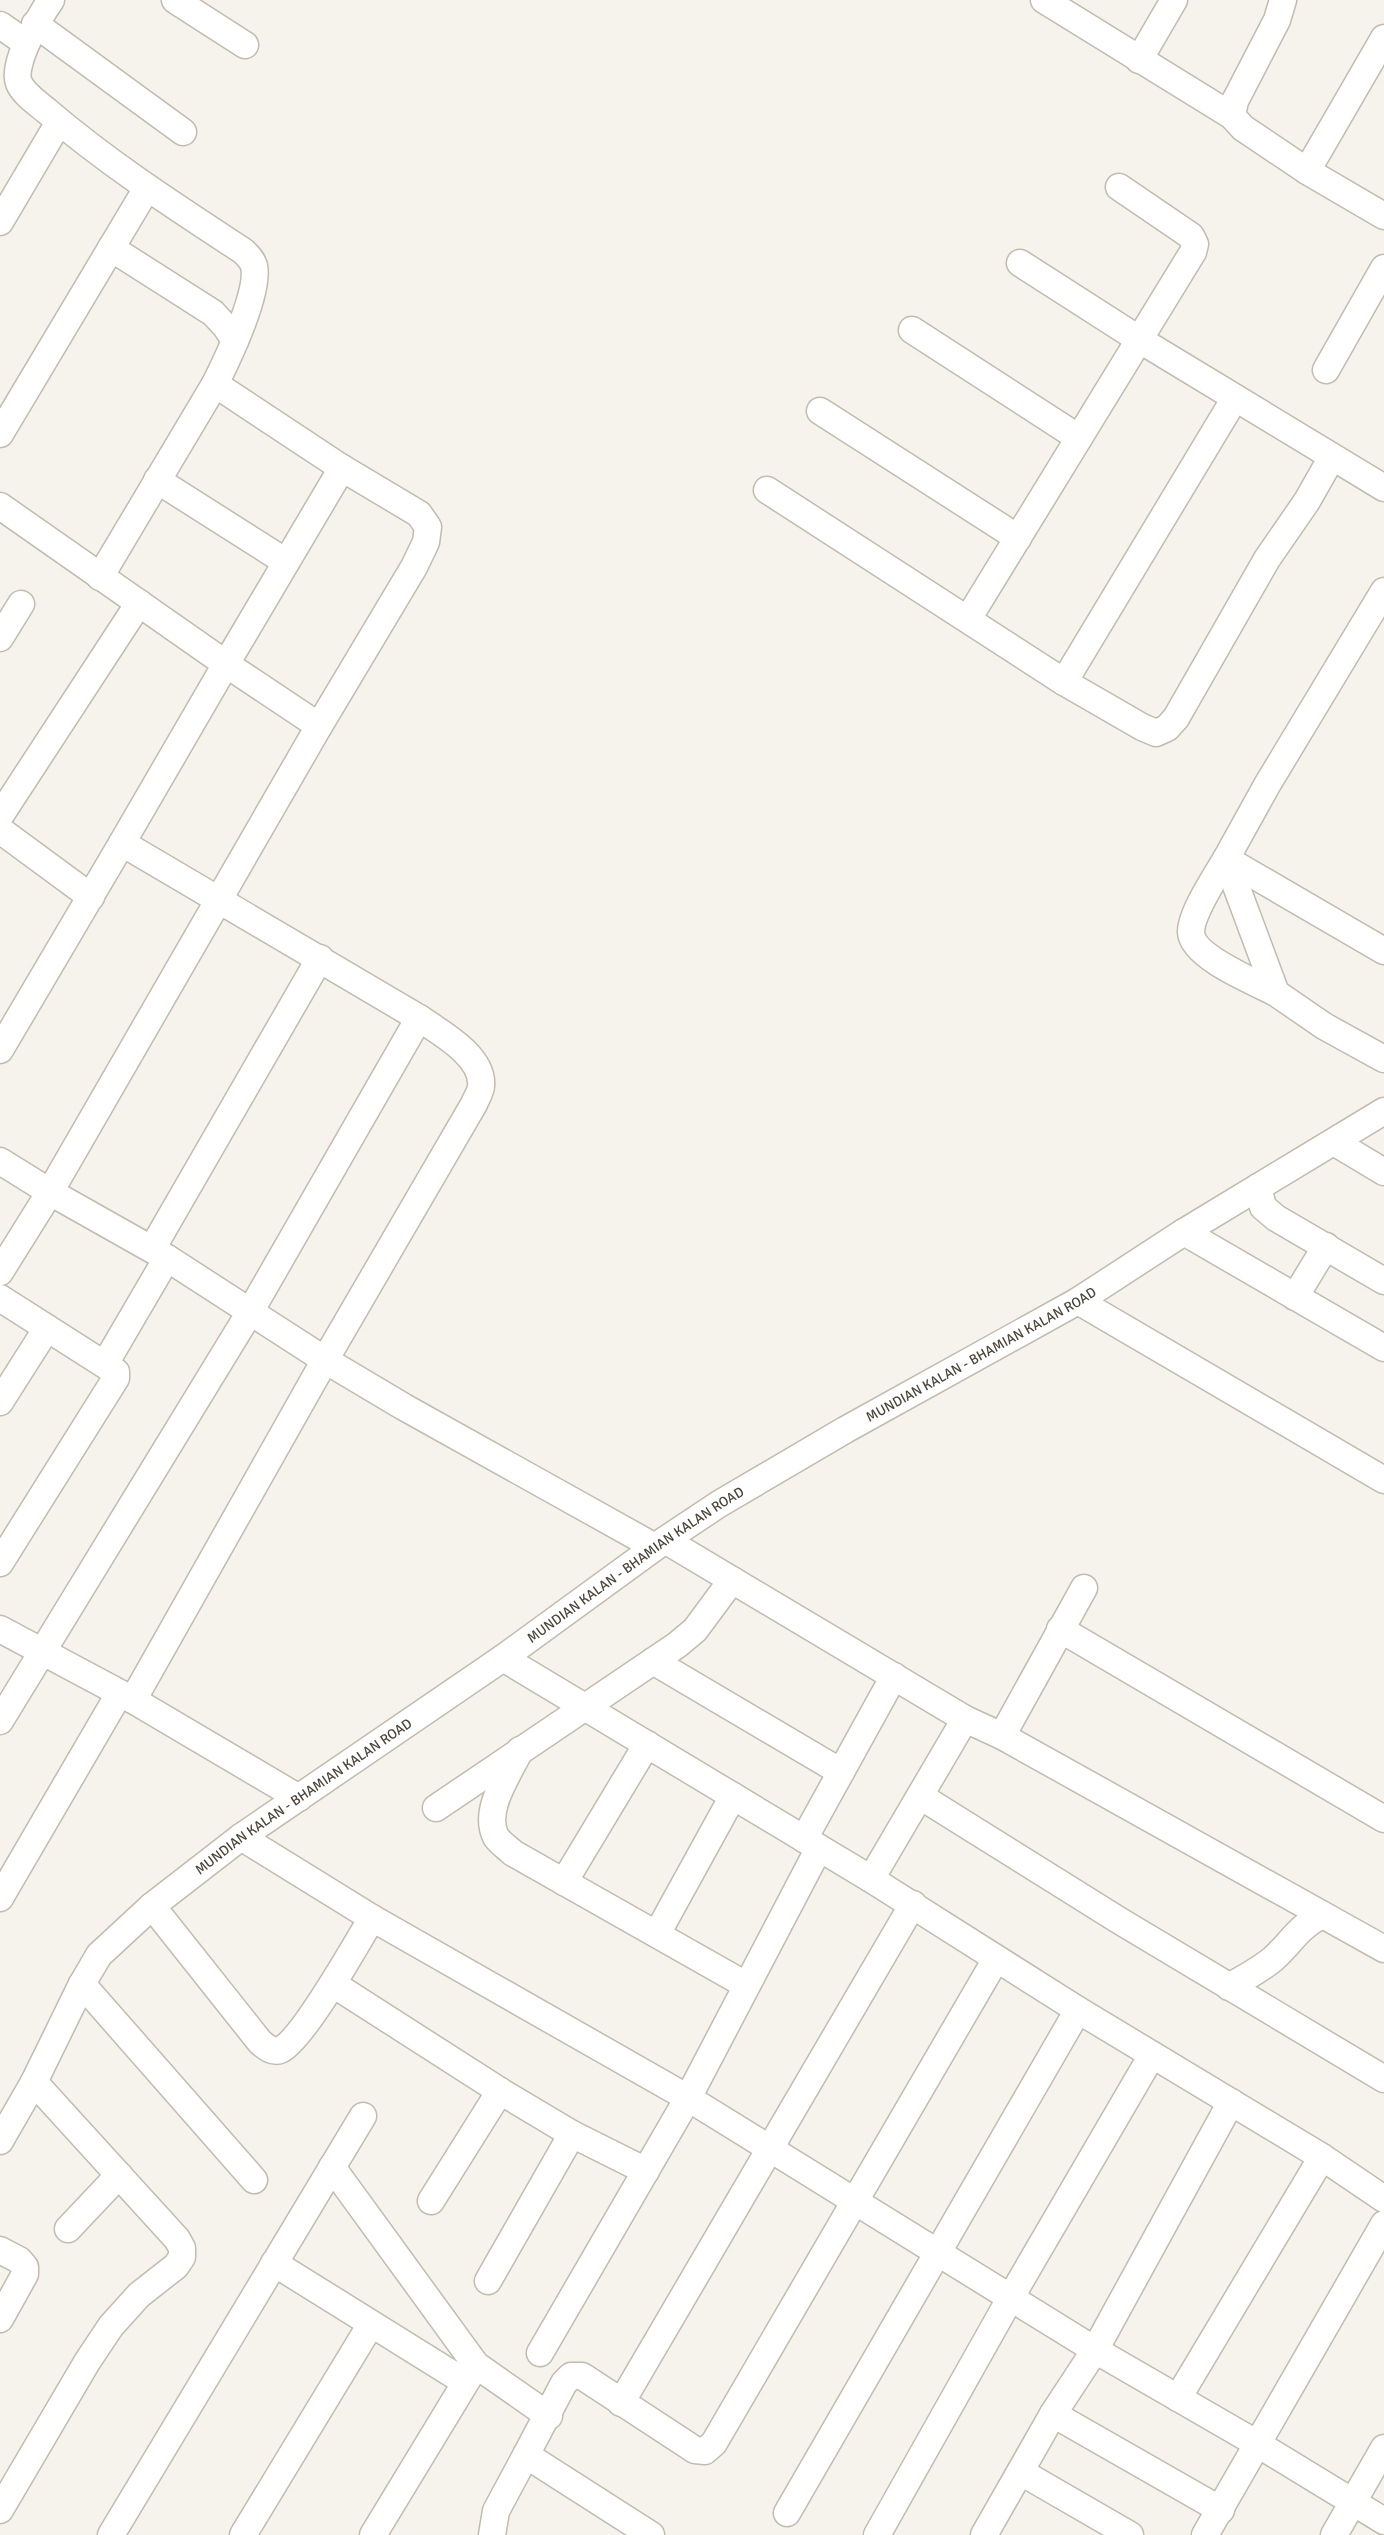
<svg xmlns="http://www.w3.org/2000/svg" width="1384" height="2535" viewBox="0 0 1384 2535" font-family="Signika,sans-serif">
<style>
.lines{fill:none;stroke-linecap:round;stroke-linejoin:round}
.minor-casing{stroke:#c2bbae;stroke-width:29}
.minor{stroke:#fff;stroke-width:26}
.labels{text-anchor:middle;stroke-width:5;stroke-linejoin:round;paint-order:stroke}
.street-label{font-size:14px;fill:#4b4439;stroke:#fff}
</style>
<rect width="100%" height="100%" fill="#f6f3ec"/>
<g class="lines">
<g class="minor-casing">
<g id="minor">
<path d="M 51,0 C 40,16 11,64 19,83 C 24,95 39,104 48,112 C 109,164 176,207 243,251 C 248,256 252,259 254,266 C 260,292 227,360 215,384 L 100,577"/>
<path d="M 175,0 L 245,45"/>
<path d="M 1044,0 L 1232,116"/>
<path d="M 1283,0 L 1277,20 L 1235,101 L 1232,116 L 1243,128 L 1307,171 L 1384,216"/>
<path d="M 35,24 L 183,132"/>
<path d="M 0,25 L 26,43"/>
<path d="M 1139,60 L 1174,0"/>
<path d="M 1307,171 L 1384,38"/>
<path d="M 0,222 L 59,122"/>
<path d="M 111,248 L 213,313 L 226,327 L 235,341"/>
<path d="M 1020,263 L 1140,340 L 1384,488"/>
<path d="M 912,330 L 1079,438"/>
<path d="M 1326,370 L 1384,268"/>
<path d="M 215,384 L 342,468 L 419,514 L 428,527 L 426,542 L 414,567 L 319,726"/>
<path d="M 820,411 L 1018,538"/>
<path d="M 0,434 L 147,188"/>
<path d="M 157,480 L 286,562"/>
<path d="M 767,490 L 1064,682 L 1142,727 L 1156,733 L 1167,728 L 1176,718 L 1267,559 L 1307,501 L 1332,457"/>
<path d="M 0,506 L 226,664 L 122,843 L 419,1018 L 250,1312 L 0,1721"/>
<path d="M 1384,591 L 1267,785 L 1226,859 L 1276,993 L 1324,1026 L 1384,1059"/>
<path d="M 968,619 L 1193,252 L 1195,244 L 1191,236 L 1119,187"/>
<path d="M 0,638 L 21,604"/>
<path d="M 1064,682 L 1235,398"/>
<path d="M 0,816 L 139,603"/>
<path d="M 0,830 L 91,897"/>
<path d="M 1276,993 C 1255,982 1192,957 1191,932 C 1191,913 1216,876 1226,859 L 1384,951"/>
<path d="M 0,1050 L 122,843"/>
<path d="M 1334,1142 L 1384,1172"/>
<path d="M 0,1161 L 50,1192 L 167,1258 L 325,1360 L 404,1407 L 655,1547"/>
<path d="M 1258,1187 L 1263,1207 L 1276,1218 L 1384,1281"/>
<path d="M 1184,1232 L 1384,1348"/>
<path d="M 152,1249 L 320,958"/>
<path d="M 0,1272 L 50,1192 L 319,726 L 226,664 L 342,468"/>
<path d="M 1295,1297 L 1326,1246"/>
<path d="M 0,1298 L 116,1372 L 116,1378 L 0,1563"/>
<path d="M 1078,1301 L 1384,1480"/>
<path d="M 105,1364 L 167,1258"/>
<path d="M 0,1402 L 47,1328"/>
<path d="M 665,1540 L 965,1719 L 871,1879 L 1078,2010 L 1322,2157 L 1384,2199"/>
<path d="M 0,1629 L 133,1700 L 299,1798"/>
<path d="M 1060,1629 L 1384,1819"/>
<path d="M 503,1658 L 871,1879"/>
<path d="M 653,1661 L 841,1772"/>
<path d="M 133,1700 L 325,1360 L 474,1104 C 476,1099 481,1091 481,1086 C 484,1056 439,1032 419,1018"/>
<path d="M 965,1719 L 1002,1736 L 1084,1588"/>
<path d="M 1002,1736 L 1384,1949"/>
<path d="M 520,1750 C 509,1774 482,1810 496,1837 C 500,1843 508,1848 513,1853 L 746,1985"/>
<path d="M 920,1796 L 1120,1921 L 1384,2079"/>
<path d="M 436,1808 L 677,1645 L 695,1630 L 732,1580"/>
<path d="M 241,1837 L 372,1918 L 688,2098 L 1095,2350 L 1256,2443 L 1384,2521"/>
<path d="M 804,1839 L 894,1676"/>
<path d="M 564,1882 L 647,1744"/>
<path d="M 0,1898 L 119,1694"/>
<path d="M 152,1906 L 260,2042 C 266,2047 273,2053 280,2050 C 302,2041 357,1943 372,1918"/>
<path d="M 657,1934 L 733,1796"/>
<path d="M 82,1984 L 254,2180"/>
<path d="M 333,1984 L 500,2091 L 572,2134 L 646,2171"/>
<path d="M 1229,1987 C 1244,1978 1260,1970 1273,1959 C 1292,1942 1297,1928 1322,1915"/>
<path id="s1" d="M 0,2141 L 34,2082 L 82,1984 L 99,1955 L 152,1906 L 241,1837 L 503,1658 L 665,1540 L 719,1504 L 845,1430 L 1078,1301 L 1184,1232 L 1384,1111"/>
<path d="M 332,2167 L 476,2365 L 549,2416"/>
<path d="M 431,2201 L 500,2091"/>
<path d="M 68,2229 L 119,2175"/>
<path d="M 0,2250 L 19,2260 L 25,2267 L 25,2274 L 0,2319"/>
<path d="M 274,2263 L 465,2382"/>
<path d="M 488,2281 L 572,2134"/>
<path d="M 540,2353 L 688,2098 L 819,1848"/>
<path d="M 1178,2398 L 1322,2157"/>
<path d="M 621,2403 L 913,1904"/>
<path d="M 1053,2414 L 1221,2510"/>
<path d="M 1021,2472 L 1130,2535"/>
<path d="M 0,2510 L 87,2362 L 111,2326 L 139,2295 L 176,2266 L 182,2257 L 182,2248 L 177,2239 L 34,2082"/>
<path d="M 787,2513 L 1078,2010"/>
<path d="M 111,2535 L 363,2116"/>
<path d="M 243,2535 L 371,2324"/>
<path d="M 373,2535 L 475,2367"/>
<path d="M 492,2535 L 496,2511 L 526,2455"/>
<path d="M 651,2535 L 526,2455 L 564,2383 L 571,2376 L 582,2376 L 695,2450 L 705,2451 L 714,2443 L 996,1959"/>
<path d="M 877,2535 L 1011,2297 L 1152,2055"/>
<path d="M 984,2535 L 1053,2414 L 1095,2350 L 1231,2102"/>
<path d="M 1205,2535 L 1384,2224"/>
<path d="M 1334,2535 L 1384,2448"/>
</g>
</g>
<use href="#minor" class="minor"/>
</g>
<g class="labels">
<g class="street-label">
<text dy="5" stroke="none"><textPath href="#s1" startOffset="1280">MUNDIAN KALAN - BHAMIAN KALAN ROAD</textPath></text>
<text dy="5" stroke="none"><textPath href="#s1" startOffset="875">MUNDIAN KALAN - BHAMIAN KALAN ROAD</textPath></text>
<text dy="5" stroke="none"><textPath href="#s1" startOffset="470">MUNDIAN KALAN - BHAMIAN KALAN ROAD</textPath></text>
</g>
</g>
</svg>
